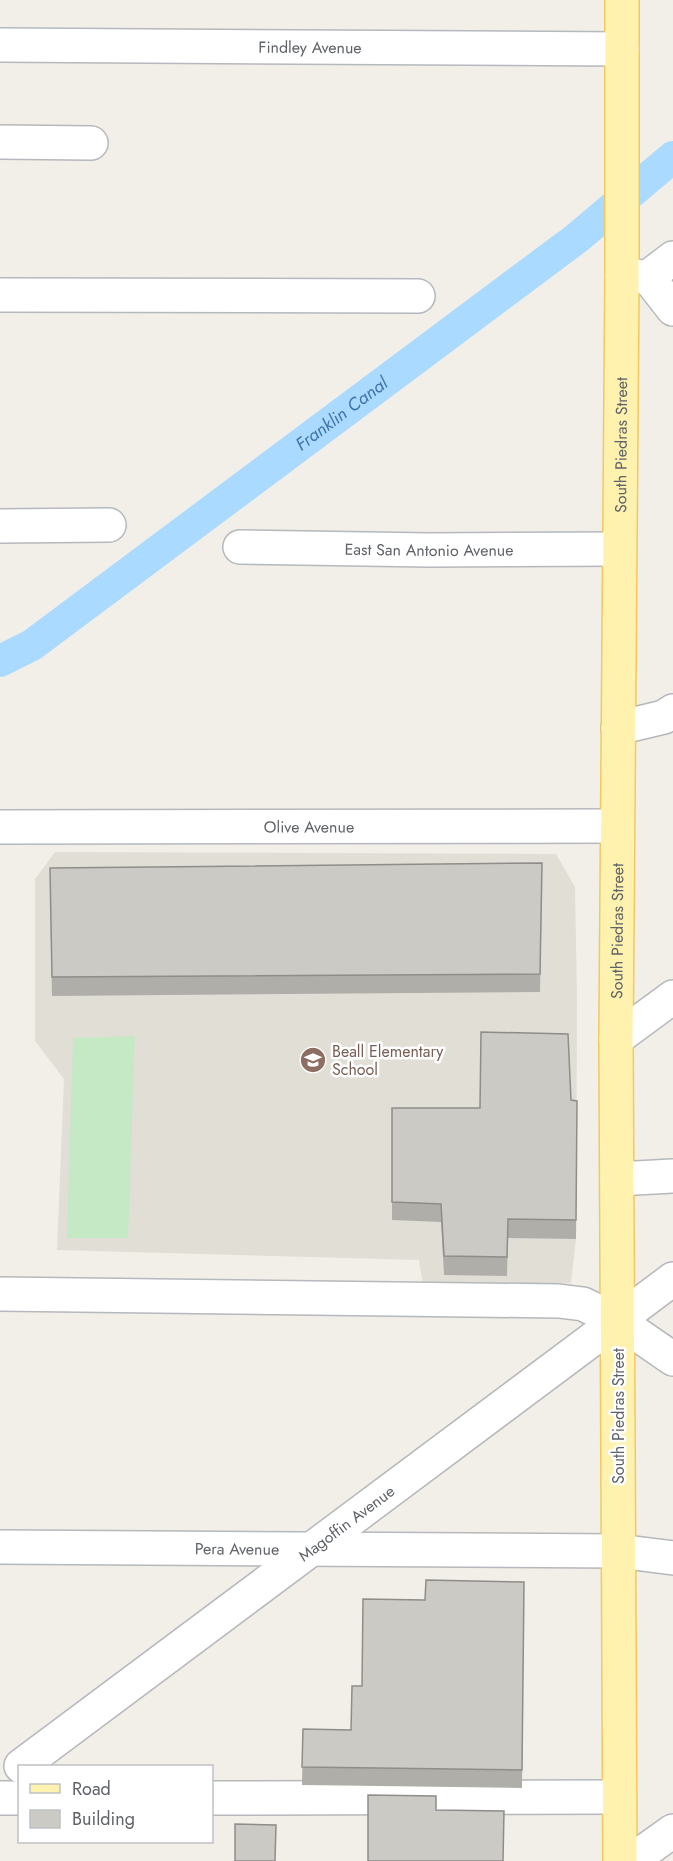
<svg xmlns="http://www.w3.org/2000/svg" width="673" height="1861" viewBox="0 0 673 1861" font-family="Jost,sans-serif">
<style>
.education{fill:#e1ded6}
.grass{fill:#c5e8c5}
.lines{fill:none;stroke-linecap:round;stroke-linejoin:round}
.canal{stroke:#aadaff;stroke-width:32}
.minor-casing{stroke:#b5b8bc;stroke-width:36}
.major-casing{stroke:#f2c960;stroke-width:36}
.minor{stroke:#fff;stroke-width:33}
.major{stroke:#fff2af;stroke-width:33}
.wall{fill:#afaea9}
.building{fill:#cccac5;stroke:#8f8d8a;stroke-width:1.5}
.labels{text-anchor:middle;stroke-width:5;stroke-linejoin:round;paint-order:stroke}
.street-label{font-size:16px;fill:#5f6368;stroke:#fff}
.education-label{font-size:16px;fill:#785e54;stroke:#fff;text-anchor:start}
.water-label{font-size:18px;font-style:italic;fill:#4174aa;stroke:#fff}
</style>
<rect width="100%" height="100%" fill="#f1efe8"/>
<path class="education" d="M 55,852 L 556,854 L 575,887 L 577,999 L 576,1239 L 571,1283 L 423,1285 L 419,1260 L 57,1250 L 64,1079 L 35,1041 L 35,879 Z"/>
<path class="grass" d="M 135,1036 L 128,1238 L 67,1238 L 73,1038 Z"/>
<g class="lines">
<path class="canal" id="s1" d="M 0,661 L 32,645 L 577,238 L 673,157"/>
<g class="minor-casing">
<g id="minor">
<path id="s2" d="M 0,45 L 622,49"/>
<path d="M 0,142 L 91,143"/>
<path d="M 622,276 L 648,277 L 673,309"/>
<path d="M 648,277 L 673,258"/>
<path d="M 0,295 L 418,296"/>
<path d="M 0,526 L 109,525"/>
<path id="s3" d="M 240,547 L 429,550 L 619,549"/>
<path d="M 618,728 L 664,717 L 673,711"/>
<path id="s4" d="M 0,827 L 617,826"/>
<path d="M 616,1039 L 673,997"/>
<path d="M 617,1179 L 673,1176"/>
<path d="M 0,1294 L 559,1301 L 583,1304 L 618,1321 L 673,1359"/>
<path id="s5" d="M 0,1547 L 618,1551 L 673,1558"/>
<path id="s6" d="M 21,1766 L 673,1279"/>
<path d="M 0,1798 L 20,1798"/>
<path d="M 212,1798 L 619,1797"/>
<path d="M 631,1861 L 673,1831"/>
</g>
</g>
<g class="major-casing">
<g id="major">
<path id="s7" d="M 620,1861 L 616,1039 L 622,276 L 622,0"/>
</g>
</g>
<use href="#minor" class="minor"/>
<use href="#major" class="major"/>
</g>
<path class="wall" d="M 542,882 L 540,992 L 52,996 L 50,887 Z
M 571,1100 L 577,1101 L 576,1239 L 508,1238 L 507,1276 L 444,1275 L 441,1222 L 392,1220 L 392,1108 L 480,1108 Z
M 524,1582 L 522,1788 L 302,1785 L 303,1729 L 351,1730 L 425,1600 Z"/>
<path class="building" d="M 542,863 L 540,974 L 52,977 L 50,868 Z
M 481,1032 L 568,1034 L 571,1100 L 577,1101 L 576,1220 L 508,1219 L 507,1257 L 444,1256 L 441,1204 L 392,1202 L 392,1108 L 480,1108 Z
M 426,1580 L 524,1582 L 522,1770 L 302,1767 L 303,1729 L 351,1730 L 352,1686 L 362,1686 L 363,1599 L 425,1600 Z
M 368,1795 L 436,1796 L 436,1810 L 504,1811 L 503,1861 L 368,1861 Z
M 235,1824 L 276,1825 L 275,1861 L 235,1861 Z"/>
<defs>
<g id="school-disc" transform="scale(1.35)"><circle r="9.5" fill="#8d6e63" stroke="#fff"/><path d="M0-5L7-2L0 1L-7-2ZM-4 1L0 2.5L4 1V4Q0 6-4 4Z" fill="#fff"/></g>
</defs>
<g fill-rule="evenodd">
<use href="#school-disc" x="313" y="1060"/>
</g>
<g class="labels">
<g class="street-label">
<text dy="6" stroke="none"><textPath href="#s2" startOffset="310">Findley Avenue</textPath></text>
<text dy="6" stroke="none"><textPath href="#s7" startOffset="1416">South Piedras Street</textPath></text>
<text dy="6" stroke="none"><textPath href="#s3" startOffset="189">East San Antonio Avenue</textPath></text>
<text dy="6" stroke="none"><textPath href="#s4" startOffset="309">Olive Avenue</textPath></text>
<text dy="6" stroke="none"><textPath href="#s7" startOffset="930">South Piedras Street</textPath></text>
<text transform="translate(618 1416) rotate(-90)" y="6">South Piedras Street</text>
<text dy="6" stroke="none"><textPath href="#s6" startOffset="406">Magoffin Avenue</textPath></text>
<text dy="6" stroke="none"><textPath href="#s5" startOffset="237">Pera Avenue</textPath></text>
</g>
<g class="education-label">
<text x="332" y="1057">Beall Elementary<tspan x="332" dy="18">School</tspan></text>
</g>
<g class="water-label">
<text dy="6" stroke="none"><textPath href="#s1" startOffset="422">Franklin Canal</textPath></text>
</g>
</g>
<rect x="18" y="1765" width="195" height="78" fill="#ffffff" stroke="#bfc1c3" stroke-width="1.5"/>
<rect x="30" y="1784" width="30" height="9" fill="#fff2af" stroke="#bfc1c3" stroke-width="1.5"/>
<text x="72" y="1795" font-size="18" fill="#5f6368">Road</text>
<rect x="30" y="1810" width="30" height="18" fill="#cccac5" stroke="#bfc1c3" stroke-width="1.5"/>
<text x="72" y="1825" font-size="18" fill="#5f6368">Building</text>
</svg>
